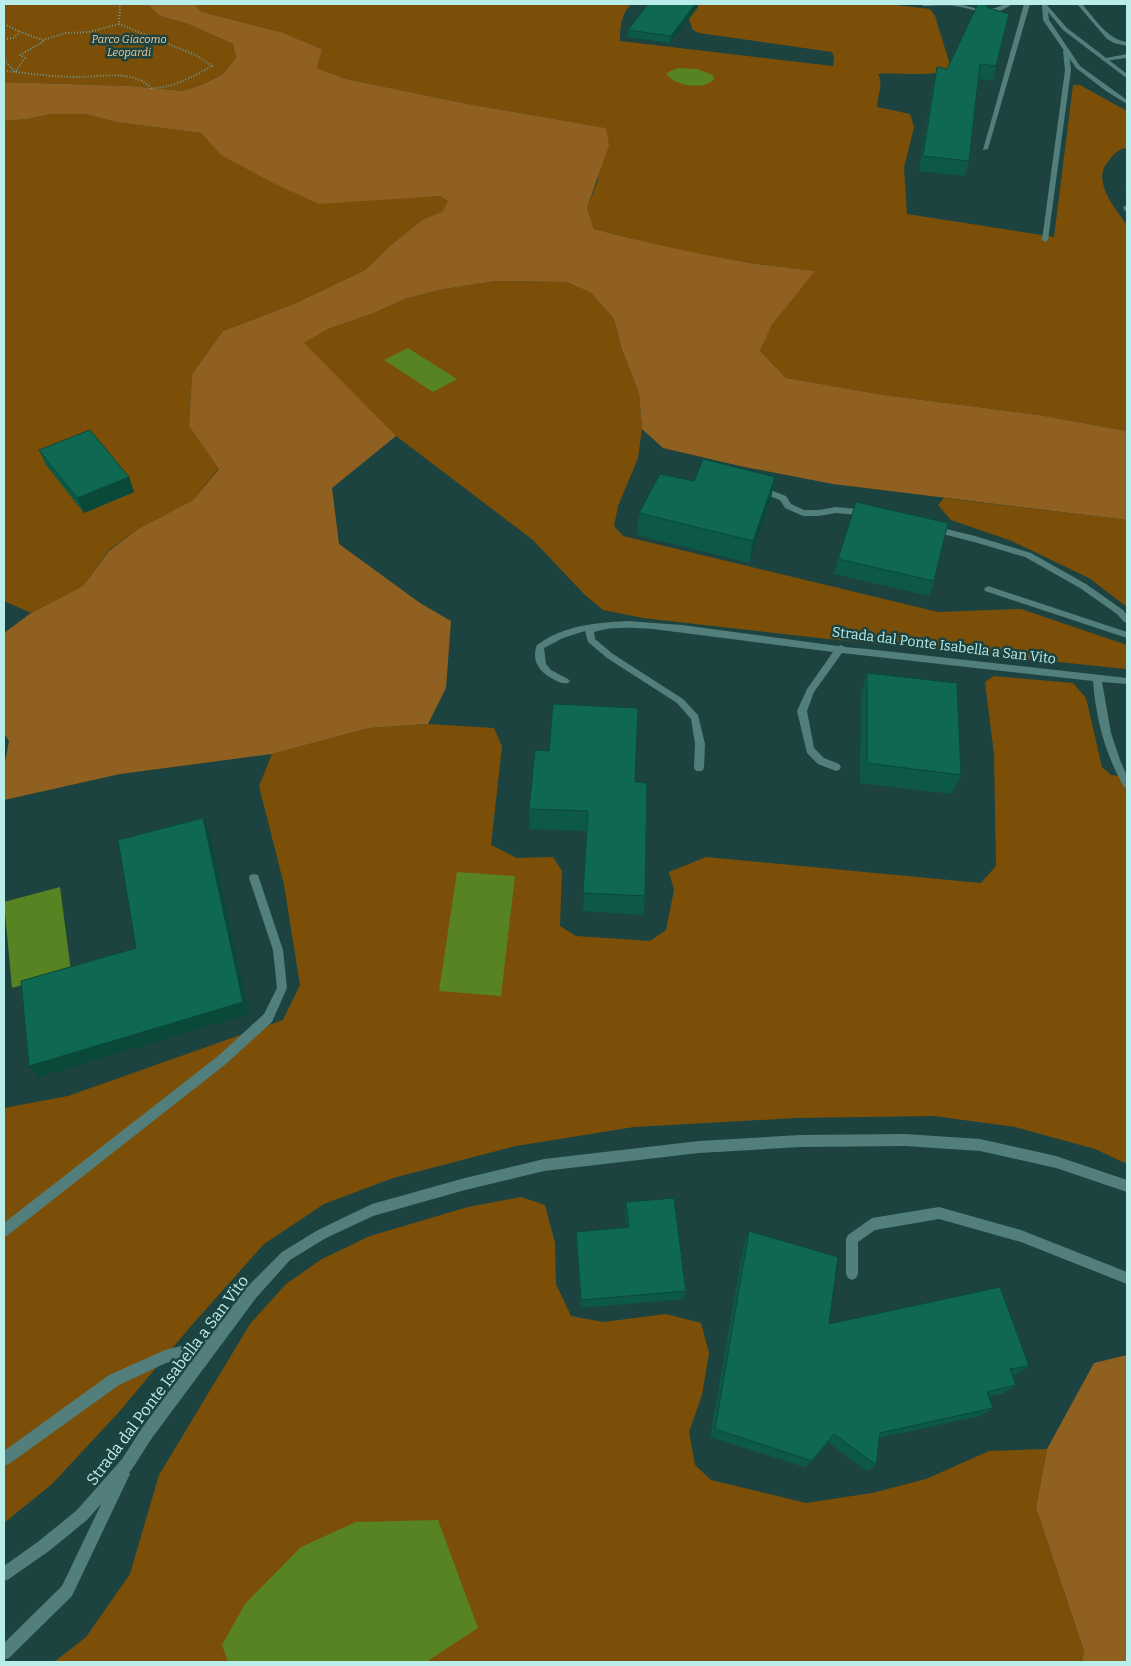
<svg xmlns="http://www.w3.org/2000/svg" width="1131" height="1666" viewBox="0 0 1131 1666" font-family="Bitter,serif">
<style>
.green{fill:#7b4f07}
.forest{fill:#8f601f}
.water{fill:#588322}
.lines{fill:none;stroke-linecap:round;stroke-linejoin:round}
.path{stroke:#6e9b98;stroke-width:2;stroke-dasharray:1 2;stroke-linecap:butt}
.lane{fill:#527e7b;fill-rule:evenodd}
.street{fill:#527e7b;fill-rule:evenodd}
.wall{fill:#0d5947}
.shaded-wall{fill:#0a4939}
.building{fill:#0f6852;stroke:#0a4939}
.labels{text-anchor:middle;stroke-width:5;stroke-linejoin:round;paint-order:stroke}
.far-park-label{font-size:11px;font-style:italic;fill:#f2c999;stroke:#1d4341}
.street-label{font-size:14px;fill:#b9ede9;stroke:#1d4341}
.near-street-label{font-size:16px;fill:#b9ede9;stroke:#1d4341}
</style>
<rect width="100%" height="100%" fill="#1d4341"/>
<path class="green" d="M 4,4 L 151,4 L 151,6 L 160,16 L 188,24 L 233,44 L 236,58 L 223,74 L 206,83 L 183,91 L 131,86 L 4,82 Z
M 194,4 L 631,4 C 621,14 620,27 620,41 L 833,66 L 834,57 L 832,52 L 699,33 L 693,30 L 683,4 L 887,4 L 930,9 L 935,16 L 951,68 C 934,78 898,72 878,74 C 884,85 877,95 877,107 L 910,114 L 914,127 L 904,168 L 907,214 L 1054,237 L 1073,85 L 1080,85 L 1127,111 L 1127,148 C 1121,148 1114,153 1111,158 C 1109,161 1105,164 1104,168 C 1096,187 1117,211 1127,225 L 1127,431 L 1039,415 L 884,395 L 786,378 L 760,351 L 772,325 L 814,271 L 786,268 L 688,253 L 594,229 L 587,208 L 598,180 L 605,128 L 468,104 L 346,79 L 317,68 L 322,49 L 281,32 L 202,12 Z
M 51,114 L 85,114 L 116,122 L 202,133 L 221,155 L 401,197 L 440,196 L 449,200 L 444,211 L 422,220 L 391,245 L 365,270 L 294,304 L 223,331 L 192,374 L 189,426 L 219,468 L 193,500 L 138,529 L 109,550 L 83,586 L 31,613 L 4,601 L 4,121 L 27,119 Z
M 495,281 L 567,282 L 591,293 L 614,319 L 622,350 L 639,393 L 642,429 L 638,458 L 618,506 L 614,526 L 623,536 L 938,612 L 1021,609 L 1127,645 L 1127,669 L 819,638 L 643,618 L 603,610 L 584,594 L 533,540 L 396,436 L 324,373 L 303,343 L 328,329 L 374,313 L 405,299 L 439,290 Z
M 944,498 L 1127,520 L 1127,607 L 1089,578 L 1012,541 L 951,520 L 938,505 Z
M 994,676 L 1073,683 L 1086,698 L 1102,767 L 1111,775 L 1127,777 L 1127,1164 L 1095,1149 L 1015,1127 L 934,1116 L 796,1118 L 634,1127 L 516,1146 L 393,1178 L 324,1204 L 264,1244 L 191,1326 L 119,1412 L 52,1484 L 4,1523 L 4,1108 L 68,1096 L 283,1020 L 300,985 L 284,885 L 259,786 L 272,754 L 369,728 L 428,724 L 494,728 L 502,746 L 491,845 L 517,858 L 553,857 L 562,871 L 560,926 L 576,936 L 650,941 L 666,930 L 674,890 L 669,872 L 706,857 L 981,883 L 996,866 L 994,754 L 985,682 Z
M 521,1197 L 545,1205 L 555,1243 L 556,1284 L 571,1316 L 603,1322 L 666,1314 L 701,1323 L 709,1353 L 702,1395 L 689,1432 L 695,1465 L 711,1480 L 806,1503 L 872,1493 L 926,1479 L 989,1451 L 1047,1449 L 1036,1508 L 1084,1651 L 1082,1662 L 54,1662 L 86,1637 L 130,1574 L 159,1475 L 250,1324 L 286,1284 L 322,1259 L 370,1236 L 468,1207 Z"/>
<path class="forest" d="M 151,4 L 194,4 L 202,12 L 281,32 L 322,49 L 317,68 L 346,79 L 468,104 L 606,128 L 609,145 L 587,208 L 594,229 C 667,248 740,264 815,271 L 772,325 L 760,351 L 786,378 L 884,395 L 1039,415 L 1127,431 L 1127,520 L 833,484 L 740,466 L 663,448 L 642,429 L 639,393 L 622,350 L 614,319 L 591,293 L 567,282 L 495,281 L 439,290 L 405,299 L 374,313 L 328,329 L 304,343 L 396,436 L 332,488 L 339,544 L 420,603 L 451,621 L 446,688 L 428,724 L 369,728 L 272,754 L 120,774 L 4,800 L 4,768 L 9,741 L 4,733 L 4,633 L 31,613 L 83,586 L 109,551 L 138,529 L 193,500 L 219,469 L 189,426 L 192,374 L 223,331 L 294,304 L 365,270 L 391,245 L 422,220 L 443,211 L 448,201 L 440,196 L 319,204 L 273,183 L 221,155 L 201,133 L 116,122 L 85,114 L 51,114 L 27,119 L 4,121 L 4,82 L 131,86 L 183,91 L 206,83 L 223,74 L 236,58 L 233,44 L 188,24 L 160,16 L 150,6 Z
M 1127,1355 L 1127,1662 L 1082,1662 L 1084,1651 L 1036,1508 L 1047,1449 L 1094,1363 Z"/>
<path class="water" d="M 678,68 L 697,69 L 713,75 L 714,79 C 705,91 672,86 666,73 Z
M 408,348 L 457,379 L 433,392 L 384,360 Z
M 457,872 L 515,876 L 501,996 L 439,991 Z
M 60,887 L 71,971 L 12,988 L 4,902 Z
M 438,1520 L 478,1628 L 426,1662 L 228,1662 L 222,1645 L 245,1604 L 301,1547 L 356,1522 Z"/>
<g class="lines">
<path class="path" d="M 95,4 L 108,4
M 4,24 L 20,32
M 4,39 L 14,38 L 20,32 L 43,40 L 66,33 L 89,32 L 119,24 L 120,4
M 4,60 L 15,72 L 25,58 L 20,55 L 44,41
M 4,71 C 28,73 53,77 77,77 C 102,77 132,69 151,88 C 174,88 192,77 212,66 L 198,56 L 119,24"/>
<path class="lane" d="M 920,4 L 959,4 L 982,10 L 995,8 L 1006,4 L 1012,4 C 991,20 976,9 955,6 C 944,5 933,6 923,6 Z
M 1024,4 L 1030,4 L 988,149 L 983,150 Z
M 1077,4 L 1082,4 C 1095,19 1107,39 1127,42 L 1127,46 L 1114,43 L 1107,39 Z
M 1066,49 L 1069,51 L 1071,70 L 1048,240 L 1045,242 L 1042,240 L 1065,70 L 1063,51 Z
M 1127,54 L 1127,58 L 1104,61 L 1101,59 Z
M 1127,205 L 1127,212 L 1125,211 L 1123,207 Z
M 759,486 L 786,496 L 791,504 L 804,510 L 819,510 L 836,507 L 867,510 L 871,513 L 867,516 L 836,513 L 819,516 L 803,516 L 785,508 L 780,500 L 756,491 L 756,487 Z
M 934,526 L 975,536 L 1031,553 L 1086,584 L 1123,610 L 1127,615 L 1127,623 L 1124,622 L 1117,614 L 1080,588 L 1025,557 L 974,542 L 931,531 L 931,527 Z
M 988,586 L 1127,632 L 1127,638 L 985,591 L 984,589 Z
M 627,621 L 682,625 L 823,644 L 838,646 L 841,645 L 845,647 L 867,649 L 1127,678 L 1127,684 L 1102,682 L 1111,733 L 1120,760 L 1127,776 L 1127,788 L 1124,787 C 1105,754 1096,719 1093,681 L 842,653 L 814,692 L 807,711 L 814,748 L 824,758 L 839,764 L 841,767 L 839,770 L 836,771 L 818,764 L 807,753 L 797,711 L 807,689 L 833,652 L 653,629 C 633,628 613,626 594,632 L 595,639 L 613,654 L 683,699 L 698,715 L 705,744 L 704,768 L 702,771 L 696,771 L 694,768 L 695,744 L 691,719 L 677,703 L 607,658 L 588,642 L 585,631 L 563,638 L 544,648 L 546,664 L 551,670 L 568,679 L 570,681 L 568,683 C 562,684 558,682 553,679 C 539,672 531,660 537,645 C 565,625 594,623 627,621 Z
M 254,874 L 258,875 L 283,950 L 287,988 L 272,1022 L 226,1064 L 8,1235 L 4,1237 L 4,1223 L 218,1056 L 264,1014 L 277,988 L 273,950 L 249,878 L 250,875 Z
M 939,1207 L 1021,1230 L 1127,1272 L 1127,1284 L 1021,1242 L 939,1219 L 875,1230 L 858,1242 L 858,1274 L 856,1278 L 852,1280 L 848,1278 L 846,1274 L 846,1239 L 848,1235 L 872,1218 Z
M 212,1338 L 217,1340 L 219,1345 L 217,1350 L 166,1363 L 119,1385 L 9,1464 L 4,1466 L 4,1451 L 109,1375 L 165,1350 Z
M 123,1467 L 128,1469 L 130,1474 L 72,1596 L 9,1658 L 4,1660 L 4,1643 L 62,1586 L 118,1469 Z"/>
<path class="street" d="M 1042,4 L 1046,4 L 1067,28 L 1127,74 L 1127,78 L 1125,77 L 1063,30 L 1048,12 L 1049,20 L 1080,66 L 1127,100 L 1127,104 L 1106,91 L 1076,68 L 1043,20 Z
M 905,1134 L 980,1139 L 1056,1156 L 1127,1180 L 1127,1192 L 1056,1168 L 980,1151 L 905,1146 L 800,1147 L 699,1153 L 544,1171 L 465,1190 L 373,1216 L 326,1238 L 290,1260 L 256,1298 L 152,1438 L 132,1469 L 87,1520 L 49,1551 L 9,1579 L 4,1581 L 4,1566 L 39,1541 L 77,1510 L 122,1459 L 142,1428 L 246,1288 L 282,1252 L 318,1230 L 372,1204 L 465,1178 L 544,1159 L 699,1141 L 800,1135 Z"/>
</g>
<path class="wall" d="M 698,7 L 670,43 L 627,37 L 628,30 Z
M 986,7 L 996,66 L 993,81 L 978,79 L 969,161 L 965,176 L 919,171 L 934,81 L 937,67 L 947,69 Z
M 1127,176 L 1127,190 L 1124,190 Z
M 39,450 L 129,477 L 134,492 L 84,513 L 46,465 Z
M 694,481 L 771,499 L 749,563 L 637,535 L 639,513 Z
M 838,559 L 934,581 L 929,596 L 834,574 Z
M 867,673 L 961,775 L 952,794 L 860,783 L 861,694 Z
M 635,782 L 645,896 L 643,915 L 583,911 L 587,831 L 530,829 L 529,809 Z
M 626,1202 L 686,1291 L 684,1299 L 581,1308 L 576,1240 L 576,1232 L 627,1227 L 625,1212 Z
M 749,1231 L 829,1324 L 1029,1366 L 1015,1375 L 1012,1376 L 1016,1385 L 1002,1394 L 989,1397 L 993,1408 L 980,1416 L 879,1438 L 876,1465 L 867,1471 L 828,1442 L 812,1461 L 804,1467 L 710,1437 L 744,1244 Z"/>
<path class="shaded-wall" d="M 695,4 L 698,4 L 698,7 L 670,43 L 671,36 Z
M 129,477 L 134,492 L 84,513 L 77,498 Z
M 775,477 L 771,499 L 749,563 L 753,541 Z
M 203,818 L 209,832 L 249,1014 L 39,1077 L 29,1066 L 243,1002 Z"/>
<path class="building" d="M 648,4 L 695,4 L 671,36 L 628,30 Z
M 978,4 L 987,4 L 986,7 L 1009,14 L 996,66 L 980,64 L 969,161 L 923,156 L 937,67 L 947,69 Z
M 90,430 L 129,477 L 77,498 L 39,450 Z
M 703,459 L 775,477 L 753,541 L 639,513 L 660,474 L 694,481 Z
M 856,502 L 948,523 L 934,581 L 838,559 Z
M 867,673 L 957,683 L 961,775 L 867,763 Z
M 553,704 L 638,708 L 635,782 L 647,783 L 645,896 L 583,893 L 588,811 L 529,809 L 535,750 L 549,751 Z
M 203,818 L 243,1002 L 29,1066 L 21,981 L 136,948 L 118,840 Z
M 674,1198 L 686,1291 L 581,1300 L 576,1232 L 629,1227 L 626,1202 Z
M 749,1231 L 838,1257 L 829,1324 L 1000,1287 L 1029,1366 L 1010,1369 L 1016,1385 L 987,1392 L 993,1408 L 880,1433 L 876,1465 L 834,1434 L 812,1461 L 715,1429 Z"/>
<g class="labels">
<g class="far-park-label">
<text x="129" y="43">Parco Giacomo<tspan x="129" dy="13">Leopardi</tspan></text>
</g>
<g class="street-label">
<text transform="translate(944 645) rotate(7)" y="5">Strada dal Ponte Isabella a San Vito</text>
</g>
<g class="near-street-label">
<text transform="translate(167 1380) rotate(-53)" y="6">Strada dal Ponte Isabella a San Vito</text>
</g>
</g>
<rect width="1131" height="1666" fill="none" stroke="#b9ede9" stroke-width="10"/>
</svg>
